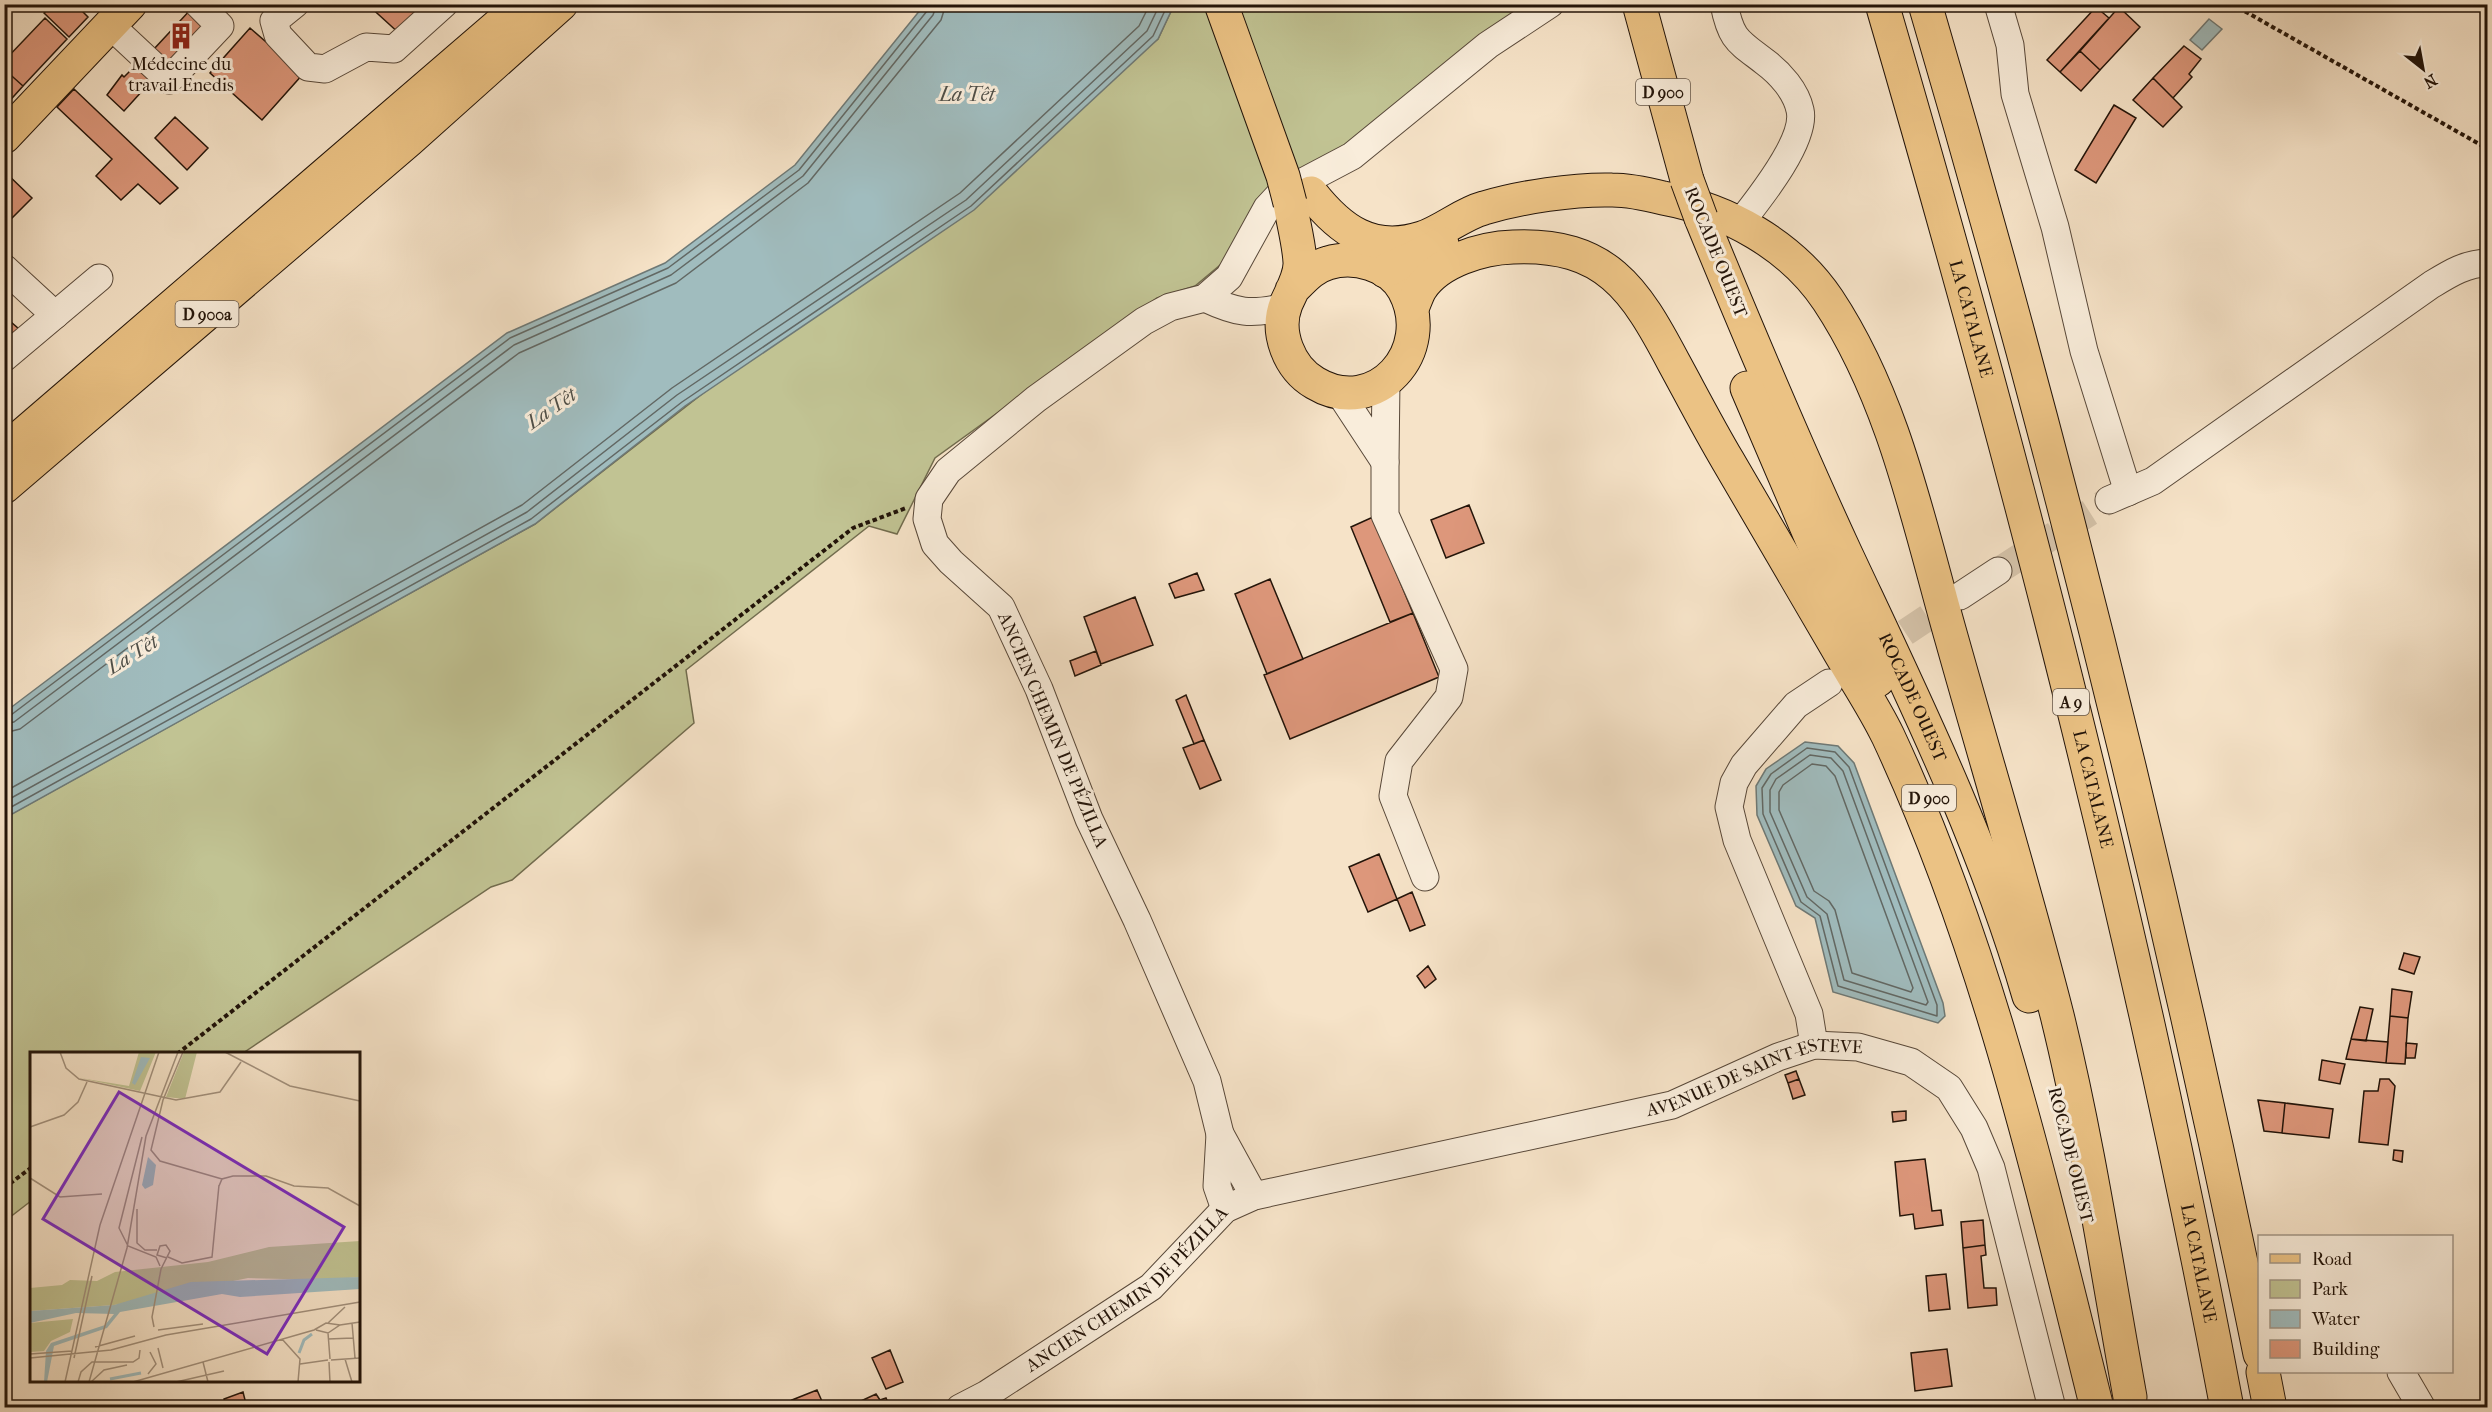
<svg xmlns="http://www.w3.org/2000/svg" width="2492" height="1412" viewBox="0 0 2492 1412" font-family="'IM FELL French Canon',serif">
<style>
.green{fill:#c1c393;stroke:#726c4e;stroke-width:1.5}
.water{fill:#a0bcbe;stroke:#6e7976;stroke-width:1.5}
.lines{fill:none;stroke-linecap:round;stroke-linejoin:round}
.shore{stroke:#626864;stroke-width:1.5}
.building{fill:#dd977b;stroke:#231409;stroke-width:1.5}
.minor-tunnel{stroke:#d6c4ab;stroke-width:27;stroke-dasharray:27 14;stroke-linecap:butt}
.minor-casing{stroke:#584839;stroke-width:29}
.major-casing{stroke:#231409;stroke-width:35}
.highway-casing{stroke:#231409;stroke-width:35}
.path{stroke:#231409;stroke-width:4;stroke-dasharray:4.5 3;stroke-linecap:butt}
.minor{stroke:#f9eddb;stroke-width:27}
.major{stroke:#ebc284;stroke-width:33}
.highway{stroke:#ebc284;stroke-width:33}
.major-bridge-casing{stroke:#231409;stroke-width:35;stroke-linecap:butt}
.highway-bridge-casing{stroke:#231409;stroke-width:35;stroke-linecap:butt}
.major-bridge{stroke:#ebc284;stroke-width:33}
.highway-bridge{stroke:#ebc284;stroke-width:33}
.labels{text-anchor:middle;stroke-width:6;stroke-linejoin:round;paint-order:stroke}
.shield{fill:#f9eddb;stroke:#635548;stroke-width:1.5}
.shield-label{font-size:16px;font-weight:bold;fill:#231409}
.poi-label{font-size:18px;fill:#231409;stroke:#f9eddb}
.street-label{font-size:18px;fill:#231409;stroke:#f9eddb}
.water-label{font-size:20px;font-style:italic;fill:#4f4f48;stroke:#f9eddb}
.inset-river{fill:none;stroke:#a0bcbe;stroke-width:3}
.inset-road{fill:none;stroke:#a2907c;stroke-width:1.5}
.view{fill:#7b2cbf;fill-opacity:0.15;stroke:#7b2cbf;stroke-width:3}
.inset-edge{fill:none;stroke:#231409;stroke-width:3}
</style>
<rect width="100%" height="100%" fill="#f6e3c8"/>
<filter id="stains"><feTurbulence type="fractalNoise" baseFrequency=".00333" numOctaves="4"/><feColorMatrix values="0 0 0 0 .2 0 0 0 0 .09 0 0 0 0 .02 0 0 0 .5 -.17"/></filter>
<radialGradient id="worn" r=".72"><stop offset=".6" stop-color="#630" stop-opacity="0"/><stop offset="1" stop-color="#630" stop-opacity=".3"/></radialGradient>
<path class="green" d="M 1174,5 L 1532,5 L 1195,286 L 1157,298 L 935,458 L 897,534 L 869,526 L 686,670 L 694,723 L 512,880 L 491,887 L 243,1053 L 32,1054 L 31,1201 L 5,1221 L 4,818 L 535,524 L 1158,39 Z"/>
<path class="water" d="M 925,4 L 1174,5 L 1158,39 L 974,210 L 685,406 L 535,524 L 5,818 L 5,712 L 507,333 L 665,263 L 795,165 Z
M 2209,19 L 2222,29 L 2202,50 L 2190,40 Z
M 1805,742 L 1838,746 L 1854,763 L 1943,1003 L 1945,1016 L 1938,1023 L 1833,992 L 1815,918 L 1796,906 L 1757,815 L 1756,786 L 1766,769 Z"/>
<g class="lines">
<path class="shore" d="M 4,717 L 11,715 L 510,338 L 668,268 L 799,170 L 927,11 L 929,4
M 4,724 L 14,722 L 514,345 L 671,275 L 803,176 L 933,15 L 937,4
M 4,733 L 20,729 L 519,353 L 676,283 L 808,183 L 941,20 L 946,4
M 1807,748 L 1835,752 L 1849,767 L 1937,1005 L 1937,1016 L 1838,986 L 1820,916 L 1801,902 L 1763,814 L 1762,788 L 1771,774 Z
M 1810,755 L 1831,758 L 1843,771 L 1928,1002 L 1926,1005 L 1844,980 L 1827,914 L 1807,897 L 1770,812 L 1770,790 L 1776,779 Z
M 1812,764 L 1826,766 L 1835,776 L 1913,988 L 1911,992 L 1852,973 L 1835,910 L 1829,901 L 1814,891 L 1779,810 L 1779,792 L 1783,785 Z
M 4,792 L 522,505 L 672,388 L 960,193 L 1139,26 L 1150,4
M 4,802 L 527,512 L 677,395 L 966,200 L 1147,31 L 1160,4
M 4,811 L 531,519 L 682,402 L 971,206 L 1153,36 L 1168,4"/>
</g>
<path class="building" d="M 53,4 L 75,4 L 88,17 L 69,37 L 44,13 Z
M 367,4 L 429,4 L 401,35 Z
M 2096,7 L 2109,18 L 2060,72 L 2047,60 Z
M 2119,7 L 2140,27 L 2100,70 L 2080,51 Z
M 192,8 L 207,22 L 170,64 L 154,49 Z
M 45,18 L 67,39 L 23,86 L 4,69 L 4,61 Z
M 250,28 L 303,74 L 262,120 L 210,73 Z
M 2184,46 L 2201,59 L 2189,74 L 2192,77 L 2173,98 L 2153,78 Z
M 2080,51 L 2100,70 L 2081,91 L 2060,72 Z
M 138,63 L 154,78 L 124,111 L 107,95 L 122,75 L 124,77 Z
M 4,69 L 23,86 L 4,107 Z
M 2153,78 L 2182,107 L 2163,127 L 2133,100 Z
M 74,89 L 178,188 L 160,204 L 138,184 L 121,200 L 96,176 L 112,159 L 57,107 Z
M 2114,105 L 2136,118 L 2096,183 L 2075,170 Z
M 175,117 L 208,148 L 187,170 L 155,138 Z
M 4,171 L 32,198 L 6,224 L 4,223 Z
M 4,316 L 19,329 L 4,340 Z
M 1469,505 L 1484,543 L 1446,558 L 1431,520 Z
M 1373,517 L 1413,613 L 1390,622 L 1351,527 Z
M 1197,573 L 1204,590 L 1175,598 L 1169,584 Z
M 1270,579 L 1303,659 L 1267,674 L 1235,594 Z
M 1135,597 L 1153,645 L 1101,664 L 1084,617 Z
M 1413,613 L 1439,677 L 1290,739 L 1264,675 Z
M 1096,651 L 1101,665 L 1075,676 L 1070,661 Z
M 1186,695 L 1204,740 L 1194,744 L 1176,700 Z
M 1204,740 L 1221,780 L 1200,789 L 1183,748 Z
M 1379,854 L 1397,899 L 1368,912 L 1349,867 Z
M 1412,892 L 1425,925 L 1410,931 L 1397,899 Z
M 2404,953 L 2420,957 L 2414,974 L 2399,969 Z
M 1428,966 L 1436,979 L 1425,988 L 1417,976 Z
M 2392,989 L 2412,992 L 2408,1018 L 2390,1016 Z
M 2360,1007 L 2373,1009 L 2366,1041 L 2351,1039 Z
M 2390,1016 L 2408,1018 L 2405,1064 L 2386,1063 Z
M 2351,1039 L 2388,1042 L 2386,1063 L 2346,1059 Z
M 2406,1043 L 2417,1044 L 2415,1058 L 2406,1058 Z
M 2322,1060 L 2345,1064 L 2340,1084 L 2319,1080 Z
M 1796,1071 L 1799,1079 L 1788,1083 L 1785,1075 Z
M 1799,1079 L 1805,1095 L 1793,1099 L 1788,1083 Z
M 2380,1079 L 2389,1079 L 2395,1086 L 2388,1145 L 2359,1142 L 2364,1091 L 2378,1091 Z
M 2258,1100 L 2285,1103 L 2282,1133 L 2264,1131 Z
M 2285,1103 L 2333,1109 L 2329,1138 L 2282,1133 Z
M 1906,1111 L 1906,1120 L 1893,1122 L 1892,1112 Z
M 2394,1150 L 2403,1151 L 2402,1162 L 2393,1160 Z
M 1925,1159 L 1932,1211 L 1941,1210 L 1943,1225 L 1915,1229 L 1913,1214 L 1900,1216 L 1895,1162 Z
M 1983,1220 L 1985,1245 L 1963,1248 L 1961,1222 Z
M 1985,1245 L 1986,1255 L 1981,1256 L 1984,1288 L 1996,1288 L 1997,1305 L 1968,1308 L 1963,1248 Z
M 1946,1274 L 1950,1309 L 1929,1311 L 1926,1276 Z
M 1947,1349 L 1952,1386 L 1915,1391 L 1911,1353 Z
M 890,1350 L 903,1382 L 886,1389 L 872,1358 Z
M 817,1390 L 825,1408 L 796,1408 L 792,1400 Z
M 243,1392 L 247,1408 L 226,1408 L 224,1399 Z
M 876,1394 L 880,1400 L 886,1398 L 889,1405 L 885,1408 L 846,1408 Z"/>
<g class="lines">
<path class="minor-tunnel" d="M 1998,571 L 2109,500
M 1871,655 L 1959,597"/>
<g class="minor-casing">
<g id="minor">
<path d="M 295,4 L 274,21 L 278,35 L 308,67 L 325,69 L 366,47 L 394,49 L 444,4"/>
<path d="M 1724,4 C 1731,40 1738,41 1765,62 C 1780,73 1796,91 1800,110 C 1807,140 1758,200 1740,223"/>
<path d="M 1998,4 L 2010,45 L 2015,94 L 2055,227 L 2084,351 L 2128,492"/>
<path d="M 110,25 L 169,80 L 220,26 L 198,4"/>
<path d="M 4,268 L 55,315"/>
<path d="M 1205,298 C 1237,313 1250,315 1285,307"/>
<path d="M 4,358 L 99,278"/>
<path d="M 1339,392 L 1385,462 L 1386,380"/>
<path d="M 1385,462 L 1385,515 L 1454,669 L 1449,697 L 1399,761 L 1393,796 L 1425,877"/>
<path d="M 2109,500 L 2153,481 L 2431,285 C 2449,274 2466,263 2488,263"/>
<path d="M 1960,596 L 1998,571"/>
<path d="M 1814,1045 L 1809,1014 L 1737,840 L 1729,807 L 1734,783 L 1744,765 L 1796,705 L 1829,683"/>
<path d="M 1220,1134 L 1217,1186 L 1225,1209"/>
<path d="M 1254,1196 L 1220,1134 L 1207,1081 L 1137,920 L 1089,819 L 1039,689 L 1001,607 L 951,562 L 935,544 L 927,519 L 929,499 L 948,471 L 1036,399 L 1144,321 L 1170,307 L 1205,298 L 1229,277 L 1267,208 L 1280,194 L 1352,156 L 1488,45 L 1550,4"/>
<path d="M 2401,1372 L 2422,1408"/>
<path id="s1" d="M 960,1408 L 987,1394 L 1151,1287 L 1225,1209 L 1254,1196 L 1672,1105 L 1778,1057 L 1814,1045 L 1858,1047 L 1911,1062 L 1949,1088 L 1974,1128 L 1991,1168 L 2052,1408"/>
</g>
</g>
<g class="major-casing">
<path id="major" d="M 4,137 L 130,4
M 1290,203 C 1293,222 1299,243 1300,262 C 1301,276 1291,292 1286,304 C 1275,332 1289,368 1315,383 C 1375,419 1437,351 1404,290 C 1390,264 1354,255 1328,263 C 1313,267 1303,279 1292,290"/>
</g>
<g class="highway-casing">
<g id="highway">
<path d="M 1639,4 L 1687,180"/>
<path id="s2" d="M 1882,4 C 2017,467 2138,934 2227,1408"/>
<path d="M 1925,4 C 2056,449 2167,899 2260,1354"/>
<path d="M 1311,193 C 1340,230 1372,254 1422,238 C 1443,231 1462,214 1484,208 C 1521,197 1574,189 1612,190 C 1629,190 1647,194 1663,198 C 1728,210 1791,245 1828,300 C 1895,401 1919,525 1952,640 C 1987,765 2025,889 2057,1015 C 2088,1141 2107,1270 2130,1397"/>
<path id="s3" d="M 1701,218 C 1747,330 1794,442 1845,552 C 1913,697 1984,841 2029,996"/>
<path d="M 1385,271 L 1442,244"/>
<path d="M 1412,308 C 1415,302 1417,294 1421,288 C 1439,261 1482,248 1513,247 C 1606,243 1635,289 1674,363 C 1692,396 1709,429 1728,461 C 1764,523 1800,584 1836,646 C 1853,676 1873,705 1888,736 C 1988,950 2040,1180 2097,1408"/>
<path d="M 1747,388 L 1816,549 L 1878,680"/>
<path d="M 4,451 L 523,4"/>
<path d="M 4,487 L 409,140 L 561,4"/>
<path d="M 2263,1372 L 2270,1408"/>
</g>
</g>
<path class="path" d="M 2232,4 L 2488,149
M 177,1054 L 853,528 L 906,508
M 4,1188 L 32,1167"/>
<use href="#minor" class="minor"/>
<use href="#major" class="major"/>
<use href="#highway" class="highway"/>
<g class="major-bridge-casing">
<path id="major-bridge" d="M 1221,4 L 1283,176 L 1290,203"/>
</g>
<g class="highway-bridge-casing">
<path id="highway-bridge" d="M 1687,180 L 1701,218"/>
</g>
<use href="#major-bridge" class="major-bridge"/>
<use href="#highway-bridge" class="highway-bridge"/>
</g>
<defs>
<g id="building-bare" transform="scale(2.07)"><path d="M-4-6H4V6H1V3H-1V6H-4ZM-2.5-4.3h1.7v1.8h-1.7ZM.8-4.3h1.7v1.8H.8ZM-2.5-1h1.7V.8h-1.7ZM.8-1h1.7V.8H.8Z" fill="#8f2418" stroke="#f9eddb" stroke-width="2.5" paint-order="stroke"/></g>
</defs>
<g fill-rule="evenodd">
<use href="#building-bare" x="181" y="36"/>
</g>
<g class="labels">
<g class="shield">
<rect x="1636" y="79" width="54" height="26" rx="4.5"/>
<rect x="175.5" y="301" width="63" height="26" rx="4.5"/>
<rect x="2053" y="689" width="36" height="26" rx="4.5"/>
<rect x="1902" y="785" width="54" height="26" rx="4.5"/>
</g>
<g class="shield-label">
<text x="1663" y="98">D 900</text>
<text x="207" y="320">D 900a</text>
<text x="2071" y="708">A 9</text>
<text x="1929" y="804">D 900</text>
</g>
<g class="poi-label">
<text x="181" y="70">Médecine du<tspan x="181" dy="21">travail Enedis</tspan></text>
</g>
<g class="street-label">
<text transform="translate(1716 252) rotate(68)" y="6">ROCADE OUEST</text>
<text dy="6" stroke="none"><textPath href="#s2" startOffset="327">LA CATALANE</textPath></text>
<text dy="6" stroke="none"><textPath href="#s3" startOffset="524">ROCADE OUEST</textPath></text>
<text transform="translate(1053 730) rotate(67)" y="6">ANCIEN CHEMIN DE PÉZILLA</text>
<text dy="6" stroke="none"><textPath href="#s2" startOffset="813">LA CATALANE</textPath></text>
<text dy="6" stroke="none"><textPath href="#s1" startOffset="882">AVENUE DE SAINT-ESTEVE</textPath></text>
<text transform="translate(2071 1155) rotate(76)" y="6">ROCADE OUEST</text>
<text dy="6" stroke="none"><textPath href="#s2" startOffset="1299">LA CATALANE</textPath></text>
<text dy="6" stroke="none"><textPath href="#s1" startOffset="206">ANCIEN CHEMIN DE PÉZILLA</textPath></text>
</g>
<g class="water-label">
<text x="967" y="101">La Têt</text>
<text transform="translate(551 408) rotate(-35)" y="7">La Têt</text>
<text transform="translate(132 654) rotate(-32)" y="7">La Têt</text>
</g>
</g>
<g transform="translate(30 1052)">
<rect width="330" height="330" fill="#f6e3c8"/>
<path d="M 109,0 L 126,0 L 110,39 L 50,26 L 99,34 ZM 154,0 L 167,0 L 155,47 L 136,45 ZM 330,189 L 330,225 L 294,228 L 218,226 L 84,253 L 0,259 L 0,236 L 32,233 L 40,228 L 67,229 L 85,220 L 178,210 L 239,195 ZM 43,267 L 40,280 L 21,289 L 14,299 L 0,300 L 0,271 Z" fill="#c1c393"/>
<path d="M 111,5 L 120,6 L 105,33 L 102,31 ZM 118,105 L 126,113 L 123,133 L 115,137 L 112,133 ZM 330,225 L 330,237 L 210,245 L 192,242 L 90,260 L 77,276 L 24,294 L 17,330 L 14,330 L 16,299 L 21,291 L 75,273 L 84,262 L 46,261 L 0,271 L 0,259 L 84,253 L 161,230 Z" fill="#a0bcbe"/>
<path class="inset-river" d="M 269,301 L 274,288 L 282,282M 80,327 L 111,321"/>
<path class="inset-road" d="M 30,0 L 36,16 L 49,27 L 146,48 L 190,40 L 211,10M 153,0 L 133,48 L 121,98 L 130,109 L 192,127M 195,0 L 260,34 L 330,49M 0,75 L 34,63 L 48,50 L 57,30M 112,85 L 89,176 L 98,194 L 126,205 L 130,214M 0,126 L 30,145 L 72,142M 189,134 L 192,127 L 203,124 L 236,124 L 264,134 L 298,136 L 330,154M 107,157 L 107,191 L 115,198 L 127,198M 138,205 L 152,211 L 182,205 L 189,133M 298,271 L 315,255M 322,271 L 325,306M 124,275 L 122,265 L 131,217 L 140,199 L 136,193 L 130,194 L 127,203 L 137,206M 128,278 L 173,272M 286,278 L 298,281 L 310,273 L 330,270M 298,281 L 300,307M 252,287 L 270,307 L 268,330M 298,287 L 323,286M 65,295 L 105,284M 128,296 L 133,316M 0,302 L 42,299M 0,306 L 81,298 L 136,283 L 330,250M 44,306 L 62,224M 315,307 L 322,330M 301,308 L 330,306M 173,310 L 178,330M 299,310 L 300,330M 270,312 L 298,308M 118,322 L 126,312 L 120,300M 35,330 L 70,173 L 129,0M 48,330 L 51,320 L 62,310 L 103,310 L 109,306 L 110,298M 59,330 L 97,196 L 116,84 L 148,0M 61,330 L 74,318 L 97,313M 103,330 L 284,278 L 296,271 L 310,273M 146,330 L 194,319"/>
<path class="view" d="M 89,40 L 314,175 L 237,302 L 13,167 Z"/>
<rect width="330" height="330" class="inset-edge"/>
</g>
<rect width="2492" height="1412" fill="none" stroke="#f6e3c8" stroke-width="24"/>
<rect x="6" y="6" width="2480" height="1400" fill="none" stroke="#231409" stroke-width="3"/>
<rect x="12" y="12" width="2468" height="1388" fill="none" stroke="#231409" stroke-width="1.5"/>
<rect x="2258" y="1235" width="195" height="138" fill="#f9eddb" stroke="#a39687" stroke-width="1.5"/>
<rect x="2270" y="1254" width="30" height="9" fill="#ebc284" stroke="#a39687" stroke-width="1.5"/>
<text x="2312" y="1265" font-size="18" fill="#231409">Road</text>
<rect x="2270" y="1280" width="30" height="18" fill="#c1c393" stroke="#a39687" stroke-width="1.5"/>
<text x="2312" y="1295" font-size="18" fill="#231409">Park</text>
<rect x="2270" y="1310" width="30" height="18" fill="#a0bcbe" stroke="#a39687" stroke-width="1.5"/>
<text x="2312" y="1325" font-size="18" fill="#231409">Water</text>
<rect x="2270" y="1340" width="30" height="18" fill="#dd977b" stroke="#a39687" stroke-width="1.5"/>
<text x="2312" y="1355" font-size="18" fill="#231409">Building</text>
<g transform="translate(2423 69) rotate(149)" stroke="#f9eddb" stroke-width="4.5" paint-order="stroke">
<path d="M0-4.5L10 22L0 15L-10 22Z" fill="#231409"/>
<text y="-9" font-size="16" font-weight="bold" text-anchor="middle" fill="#231409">N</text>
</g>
<rect width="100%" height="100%" filter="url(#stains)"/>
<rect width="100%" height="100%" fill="url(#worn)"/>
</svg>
